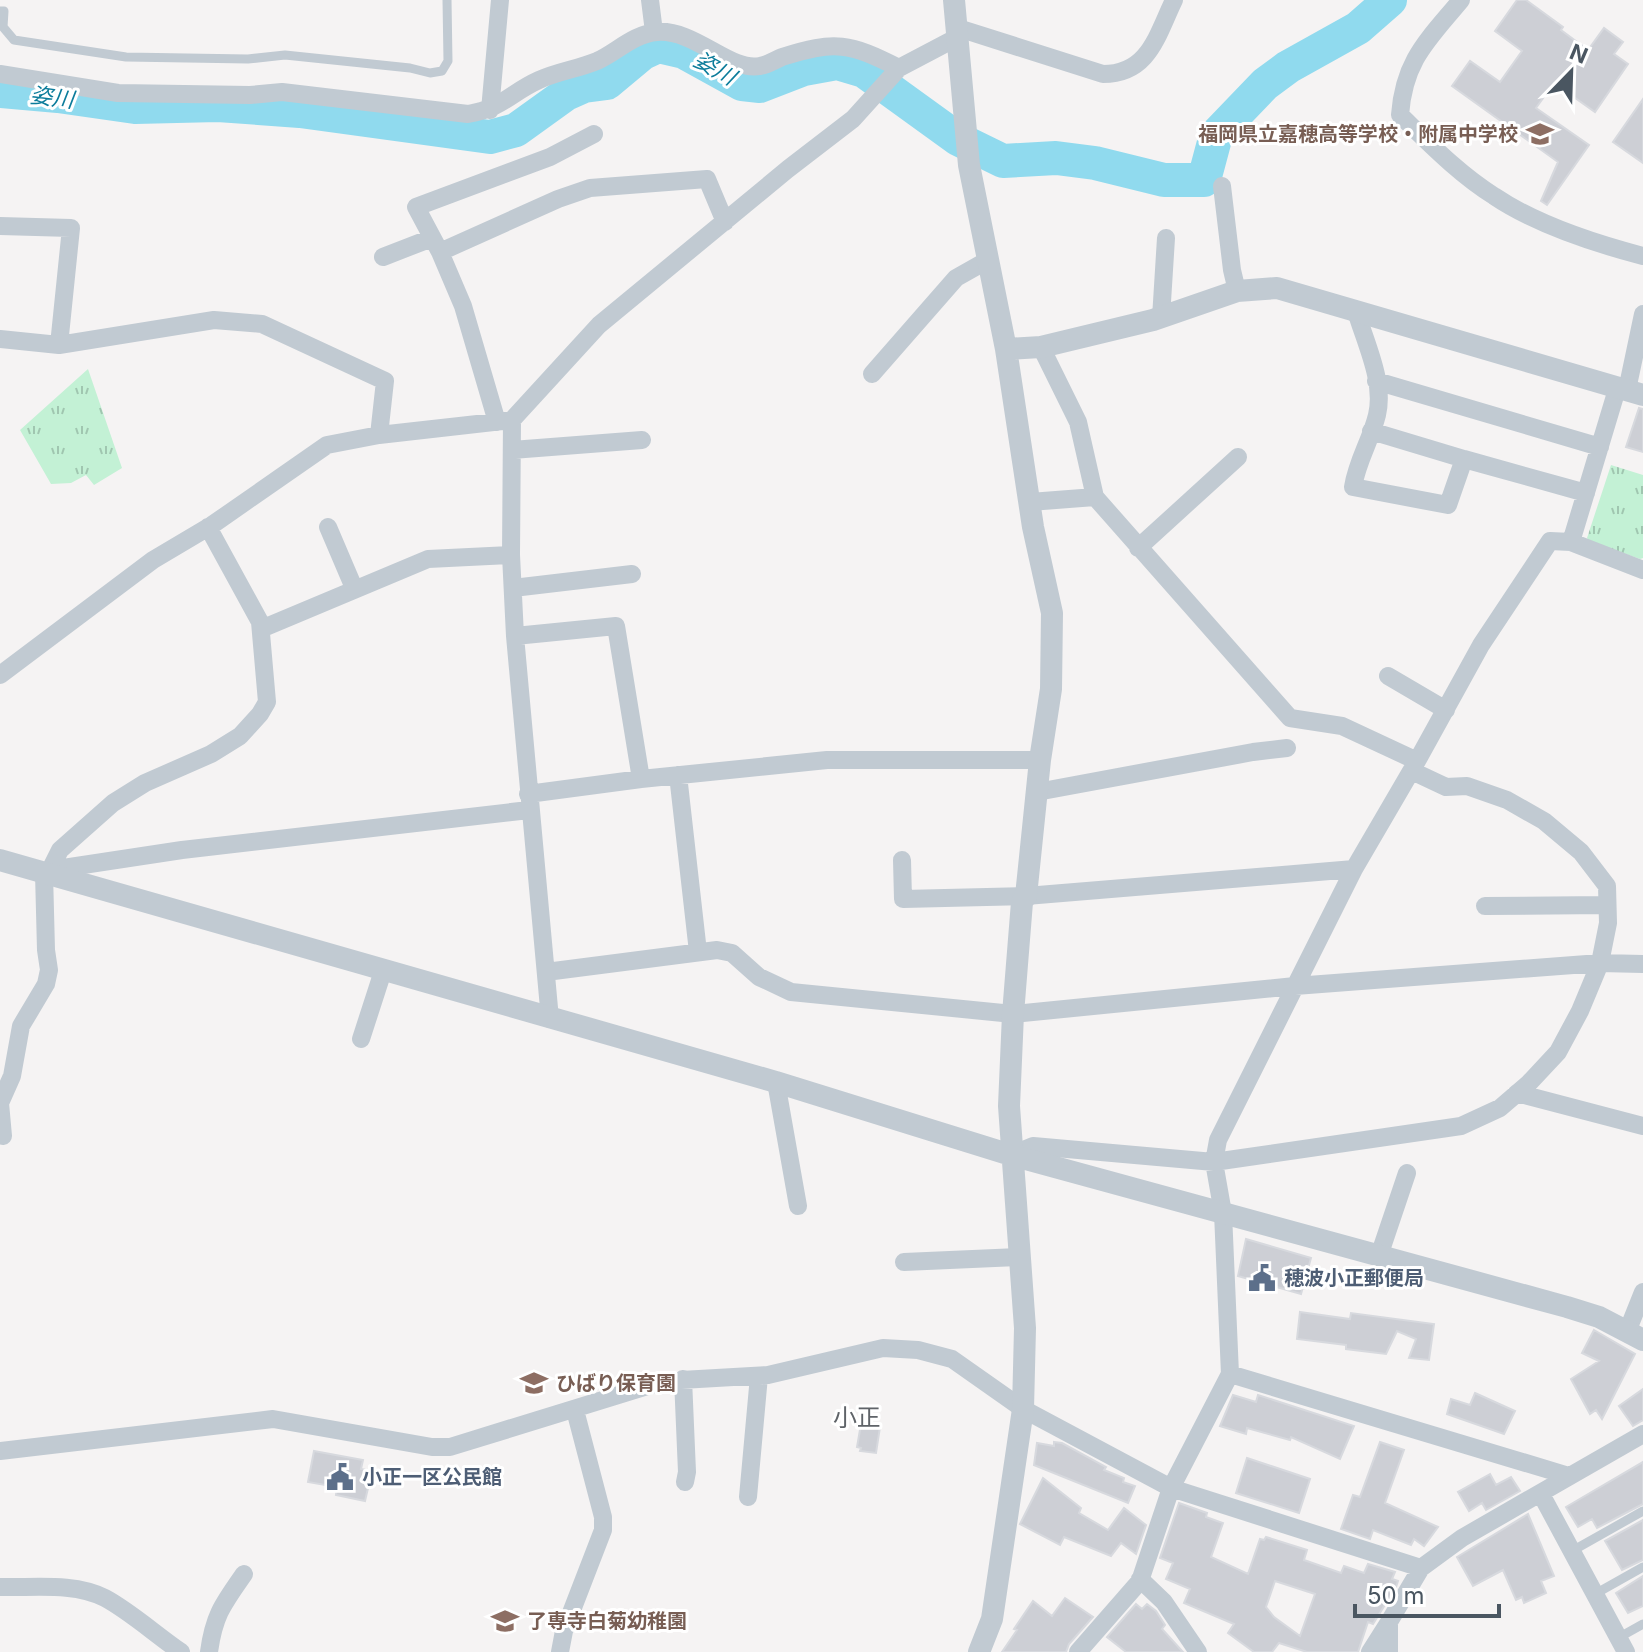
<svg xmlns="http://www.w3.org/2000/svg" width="1643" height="1652" viewBox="0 0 1643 1652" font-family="Inter,'Noto Sans JP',sans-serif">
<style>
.park{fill:url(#park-tufts)}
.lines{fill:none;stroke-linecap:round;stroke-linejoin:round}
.river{stroke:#90daee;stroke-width:34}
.building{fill:#cdcfd5;stroke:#d7d9de;stroke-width:2;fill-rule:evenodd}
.service{stroke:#c1cad2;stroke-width:9}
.minor{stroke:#c1cad2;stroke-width:18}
.tertiary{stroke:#c1cad2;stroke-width:22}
.labels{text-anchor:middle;stroke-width:6;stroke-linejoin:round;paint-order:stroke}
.education-label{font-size:20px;font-weight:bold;fill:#785e54;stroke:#fff;text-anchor:start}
.service-label{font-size:20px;font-weight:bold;fill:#4e5e75;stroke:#fff;text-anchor:start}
.water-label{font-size:22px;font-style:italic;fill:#0c7c9b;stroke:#fff}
.quarter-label{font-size:24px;fill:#5f6368;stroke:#fff}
</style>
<defs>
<pattern id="park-tufts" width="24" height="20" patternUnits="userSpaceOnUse" patternTransform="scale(2)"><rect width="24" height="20" fill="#c3f1d5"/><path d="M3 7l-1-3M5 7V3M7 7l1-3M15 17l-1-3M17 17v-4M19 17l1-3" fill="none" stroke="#a0c6b0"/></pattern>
</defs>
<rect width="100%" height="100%" fill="#f5f3f3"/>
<path class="park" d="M 88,369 L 122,468 L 94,485 L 86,475 L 71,483 L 51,484 L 20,430 Z
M 1611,465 L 1643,475 L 1643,558 L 1640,559 L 1589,541 L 1587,538 Z"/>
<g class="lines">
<path class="river" d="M 0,91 L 58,96 L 135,107 L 218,105 L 300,111 L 490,137 L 516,130 L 566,94 L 584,86 L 607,83 L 643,53 L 658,46 L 684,52 L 742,84 L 760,86 L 804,69 L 837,63 L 864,71 L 958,139 L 1003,161 L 1056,158 L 1095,163 L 1164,180 L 1204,180 L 1216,135 L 1265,84 L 1288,67 L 1358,28 L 1390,0"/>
</g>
<path class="building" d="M 1517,0 L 1526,0 L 1563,27 L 1561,30 L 1588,50 L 1604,28 L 1623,42 L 1614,54 L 1628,64 L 1595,112 L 1554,83 L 1536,108 L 1589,145 L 1547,205 L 1541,201 L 1558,162 L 1452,86 L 1470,61 L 1500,82 L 1522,51 L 1495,31 Z
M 1643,99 L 1643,163 L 1613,142 Z
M 1639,408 L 1643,409 L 1643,452 L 1626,447 Z
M 1246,1239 L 1311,1258 L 1301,1294 L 1238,1276 Z
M 1300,1312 L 1350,1319 L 1351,1313 L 1434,1324 L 1429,1360 L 1409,1358 L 1416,1339 L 1397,1331 L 1386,1354 L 1346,1349 L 1346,1345 L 1297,1339 Z
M 1594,1330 L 1635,1354 L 1602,1419 L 1596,1410 L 1590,1414 L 1571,1379 L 1599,1361 L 1582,1353 Z
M 1643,1389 L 1643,1420 L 1633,1426 L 1619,1406 Z
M 1475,1393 L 1515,1411 L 1504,1434 L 1447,1414 L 1451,1399 L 1470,1405 Z
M 1233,1395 L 1256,1402 L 1258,1395 L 1354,1426 L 1340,1459 L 1291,1437 L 1290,1440 L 1247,1428 L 1246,1434 L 1220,1426 Z
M 861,1424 L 880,1427 L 876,1453 L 860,1451 L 861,1448 L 857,1447 Z
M 1054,1442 L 1062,1443 L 1106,1467 L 1104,1470 L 1124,1478 L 1123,1482 L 1135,1486 L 1128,1503 L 1034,1465 L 1037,1443 L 1054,1446 Z
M 1380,1442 L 1404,1450 L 1385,1503 L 1438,1527 L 1424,1546 L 1414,1539 L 1411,1545 L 1373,1530 L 1370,1539 L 1341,1529 L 1353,1495 L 1360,1497 Z
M 314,1451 L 363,1460 L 361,1469 L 372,1471 L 365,1501 L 336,1495 L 337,1487 L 308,1482 Z
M 1247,1458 L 1310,1479 L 1299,1513 L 1236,1493 Z
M 1643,1462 L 1643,1504 L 1597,1528 L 1592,1519 L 1578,1527 L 1566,1507 Z
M 1490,1474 L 1496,1485 L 1511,1477 L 1520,1491 L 1486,1510 L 1482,1503 L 1469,1511 L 1458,1492 Z
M 1043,1478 L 1081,1508 L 1079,1513 L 1108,1530 L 1124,1508 L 1146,1525 L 1136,1554 L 1121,1543 L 1111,1556 L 1064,1537 L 1060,1545 L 1020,1524 Z
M 1179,1503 L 1207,1513 L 1206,1517 L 1223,1523 L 1211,1557 L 1248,1574 L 1260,1539 L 1264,1540 L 1266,1537 L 1307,1550 L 1304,1560 L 1341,1573 L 1344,1566 L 1364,1573 L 1368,1564 L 1395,1572 L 1392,1579 L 1398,1581 L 1396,1587 L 1373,1624 L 1368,1622 L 1358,1652 L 1307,1652 L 1279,1643 L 1272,1652 L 1254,1652 L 1228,1633 L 1234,1624 L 1184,1603 L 1190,1589 L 1166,1579 L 1173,1563 L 1160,1558 ZM 1275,1581 L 1315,1594 L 1300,1636 L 1274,1617 L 1266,1607 Z
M 1528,1514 L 1554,1576 L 1541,1581 L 1546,1593 L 1524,1603 L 1522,1597 L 1516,1600 L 1503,1570 L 1473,1586 L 1457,1557 Z
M 1643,1520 L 1643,1560 L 1622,1570 L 1605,1541 Z
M 1643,1576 L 1643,1606 L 1628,1613 L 1616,1593 Z
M 1065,1598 L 1093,1617 L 1069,1644 L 1066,1652 L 1002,1652 L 1017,1630 L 1014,1629 L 1033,1601 L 1052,1616 Z
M 1136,1604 L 1142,1609 L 1147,1604 L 1156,1611 L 1165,1625 L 1162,1629 L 1183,1652 L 1126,1652 L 1107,1637 Z"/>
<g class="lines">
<path class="service" d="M 0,11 L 4,11 L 3,27 L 14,40 L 126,57 L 248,59 L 285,55 L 410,68 L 430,73 L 442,71 L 448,61 L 447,0
M 1572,1551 L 1643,1511
M 1595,1594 L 1643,1567
M 1618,1638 L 1643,1624"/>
<path class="minor" d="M 650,0 L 654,32
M 1461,0 C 1428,40 1404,60 1400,115 C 1430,144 1459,174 1494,196 C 1537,225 1593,243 1643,256
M 955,27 L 1103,74 C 1149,74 1157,35 1174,0
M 0,74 L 118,93 L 250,95 L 282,92 L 468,114 C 503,108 510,93 539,80 C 559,71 578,69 597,61 C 617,52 633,34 657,32 C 695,29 730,72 760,66 C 767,65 775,60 782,57 C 835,40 850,43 899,68
M 490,110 L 500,0
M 1222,186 L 1232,270 L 1237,291
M 0,226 L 71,228 L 59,345
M 440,252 L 416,207 L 550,157 L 594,134
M 383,257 L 432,238
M 1356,311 C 1365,342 1385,382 1377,415 C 1371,440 1357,461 1353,487 L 1448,505 L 1464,459 L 1586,493
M 1161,318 L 1166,238
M 0,339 L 59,345 L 214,320 L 262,324 L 385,381 L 379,435
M 1041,347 L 1078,422 L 1095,497 L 1290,718 L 1342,726 L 1417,761
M 872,374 L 956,278 L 988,260
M 1376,381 L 1600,447
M 1627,390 L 1643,314
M 512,420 L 511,555 L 515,636 L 550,1019
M 497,422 L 463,306 L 440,252 L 558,199 L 590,188 L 707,179 L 725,222
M 1371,431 L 1464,459
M 512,450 L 642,440
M 1030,502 L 1095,497
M 328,527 L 354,588
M 1571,542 L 1618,386
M 1138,548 L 1238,457
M 513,588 L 632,574
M 261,629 L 428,559 L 511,555
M 515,636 L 616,626 L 641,779
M 0,675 L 153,560 L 212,525 L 327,445 L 379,435 L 512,420 L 599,325 L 788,169 L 853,119 L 899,68 L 956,38
M 1388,676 L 1446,710
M 678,775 L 698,952
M 1037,792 L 1253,752 L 1287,748
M 528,794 L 641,779 L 827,760 L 1040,760
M 902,860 L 903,899 L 1026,896 L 1354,869
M 50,870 L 60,850 L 113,803 L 145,783 L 211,754 L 240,736 L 260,714 L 267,702 L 260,622 L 208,527
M 1485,906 L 1607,905
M 546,972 L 717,950 L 732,953 L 759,977 L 791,992 L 1013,1014 L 1295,986 L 1600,963 L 1643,964
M 361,1039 L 383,971
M 776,1082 L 798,1206
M 1517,1093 L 1643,1126
M 3,1136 L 0,1103 L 12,1076 L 21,1026 L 46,984 L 49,970 L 46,950 L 44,873 L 50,870 L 182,850 L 529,810
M 1011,1155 L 1033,1146 L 1214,1162 L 1461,1126 L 1500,1108 L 1529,1083 L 1558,1052 L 1580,1011 L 1600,963 L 1608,923 L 1607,886 L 1581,852 L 1544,821 L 1507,800 L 1467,786 L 1446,787 L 1412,771
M 1379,1256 L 1407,1173
M 904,1262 L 1019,1257
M 1627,1332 L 1643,1292
M 1230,1374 L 1569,1476
M 683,1379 L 687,1472 L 685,1482
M 0,1451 L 273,1419 L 432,1447 L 450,1447 L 664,1381 L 768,1375 L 883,1348 L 918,1350 L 952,1359 L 1023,1409 L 1171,1488 L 1421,1568 L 1462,1538 L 1643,1434
M 1541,1494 L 1626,1652
M 748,1497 L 759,1376
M 1140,1579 L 1164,1602 L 1198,1652
M 0,1587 C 33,1588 74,1582 105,1598 C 131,1612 156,1635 181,1652
M 209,1652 C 214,1615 223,1604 244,1574
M 560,1652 L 564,1631 L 603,1530 L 603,1517 L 575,1410
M 1078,1652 L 1140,1581 L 1171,1488 L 1230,1374 L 1223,1213 L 1214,1162 L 1218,1140 L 1354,869 L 1417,761 L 1481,645 L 1550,541 L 1571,542 L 1643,570
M 1370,1652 L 1389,1622
M 1389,1652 L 1389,1622 L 1421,1568"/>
<path class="tertiary" d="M 954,0 L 969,165 L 1006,349 L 1033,527 L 1052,613 L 1051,689 L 1040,760 L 1026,896 L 1022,902 L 1013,1014 L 1009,1106 L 1025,1328 L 1023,1409 L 992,1619 L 979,1652
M 1006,349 L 1041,347 L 1153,320 L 1237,291 L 1277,288 L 1643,395
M 0,860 L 776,1082 L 1011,1155 L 1567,1307 L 1599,1317 L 1643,1340"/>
</g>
<defs>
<g id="school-bare" transform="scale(2.16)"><path d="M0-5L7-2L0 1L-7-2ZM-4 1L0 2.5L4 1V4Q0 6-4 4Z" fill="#8d6e63" stroke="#fff" stroke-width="2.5" paint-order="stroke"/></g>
<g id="civic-bare" transform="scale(2.16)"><path d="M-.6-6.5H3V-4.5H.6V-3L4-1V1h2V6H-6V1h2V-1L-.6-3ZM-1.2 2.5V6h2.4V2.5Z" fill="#5c6f8a" stroke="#fff" stroke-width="2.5" paint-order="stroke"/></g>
</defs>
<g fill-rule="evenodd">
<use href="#school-bare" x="1540" y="134"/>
<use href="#civic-bare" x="1262" y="1278"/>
<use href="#school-bare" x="534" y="1383"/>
<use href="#civic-bare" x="340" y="1477"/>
<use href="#school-bare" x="505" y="1621"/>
</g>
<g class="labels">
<g class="education-label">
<text x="1518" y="141" text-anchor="end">福岡県立嘉穂高等学校・附属中学校</text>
<text x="556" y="1390">ひばり保育園</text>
<text x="527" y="1628">了専寺白菊幼稚園</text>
</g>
<g class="service-label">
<text x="1284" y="1285">穂波小正郵便局</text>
<text x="362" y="1484">小正一区公民館</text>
</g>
<g class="water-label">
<text transform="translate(715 68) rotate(29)" y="8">姿川</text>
<text transform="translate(52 97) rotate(7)" y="8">姿川</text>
</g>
<g class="quarter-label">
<text x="857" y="1426">小正</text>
</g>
</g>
<g transform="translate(1571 72) rotate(23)" stroke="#ffffff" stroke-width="6" paint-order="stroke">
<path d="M0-6L14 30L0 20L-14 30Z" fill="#4a5661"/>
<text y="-12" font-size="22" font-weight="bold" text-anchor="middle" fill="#4a5661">N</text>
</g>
<path d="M1355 1604v12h144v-12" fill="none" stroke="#4a5661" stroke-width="4"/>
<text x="1367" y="1604" font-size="24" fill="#4a5661" stroke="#ffffff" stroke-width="6" paint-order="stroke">50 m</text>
</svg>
